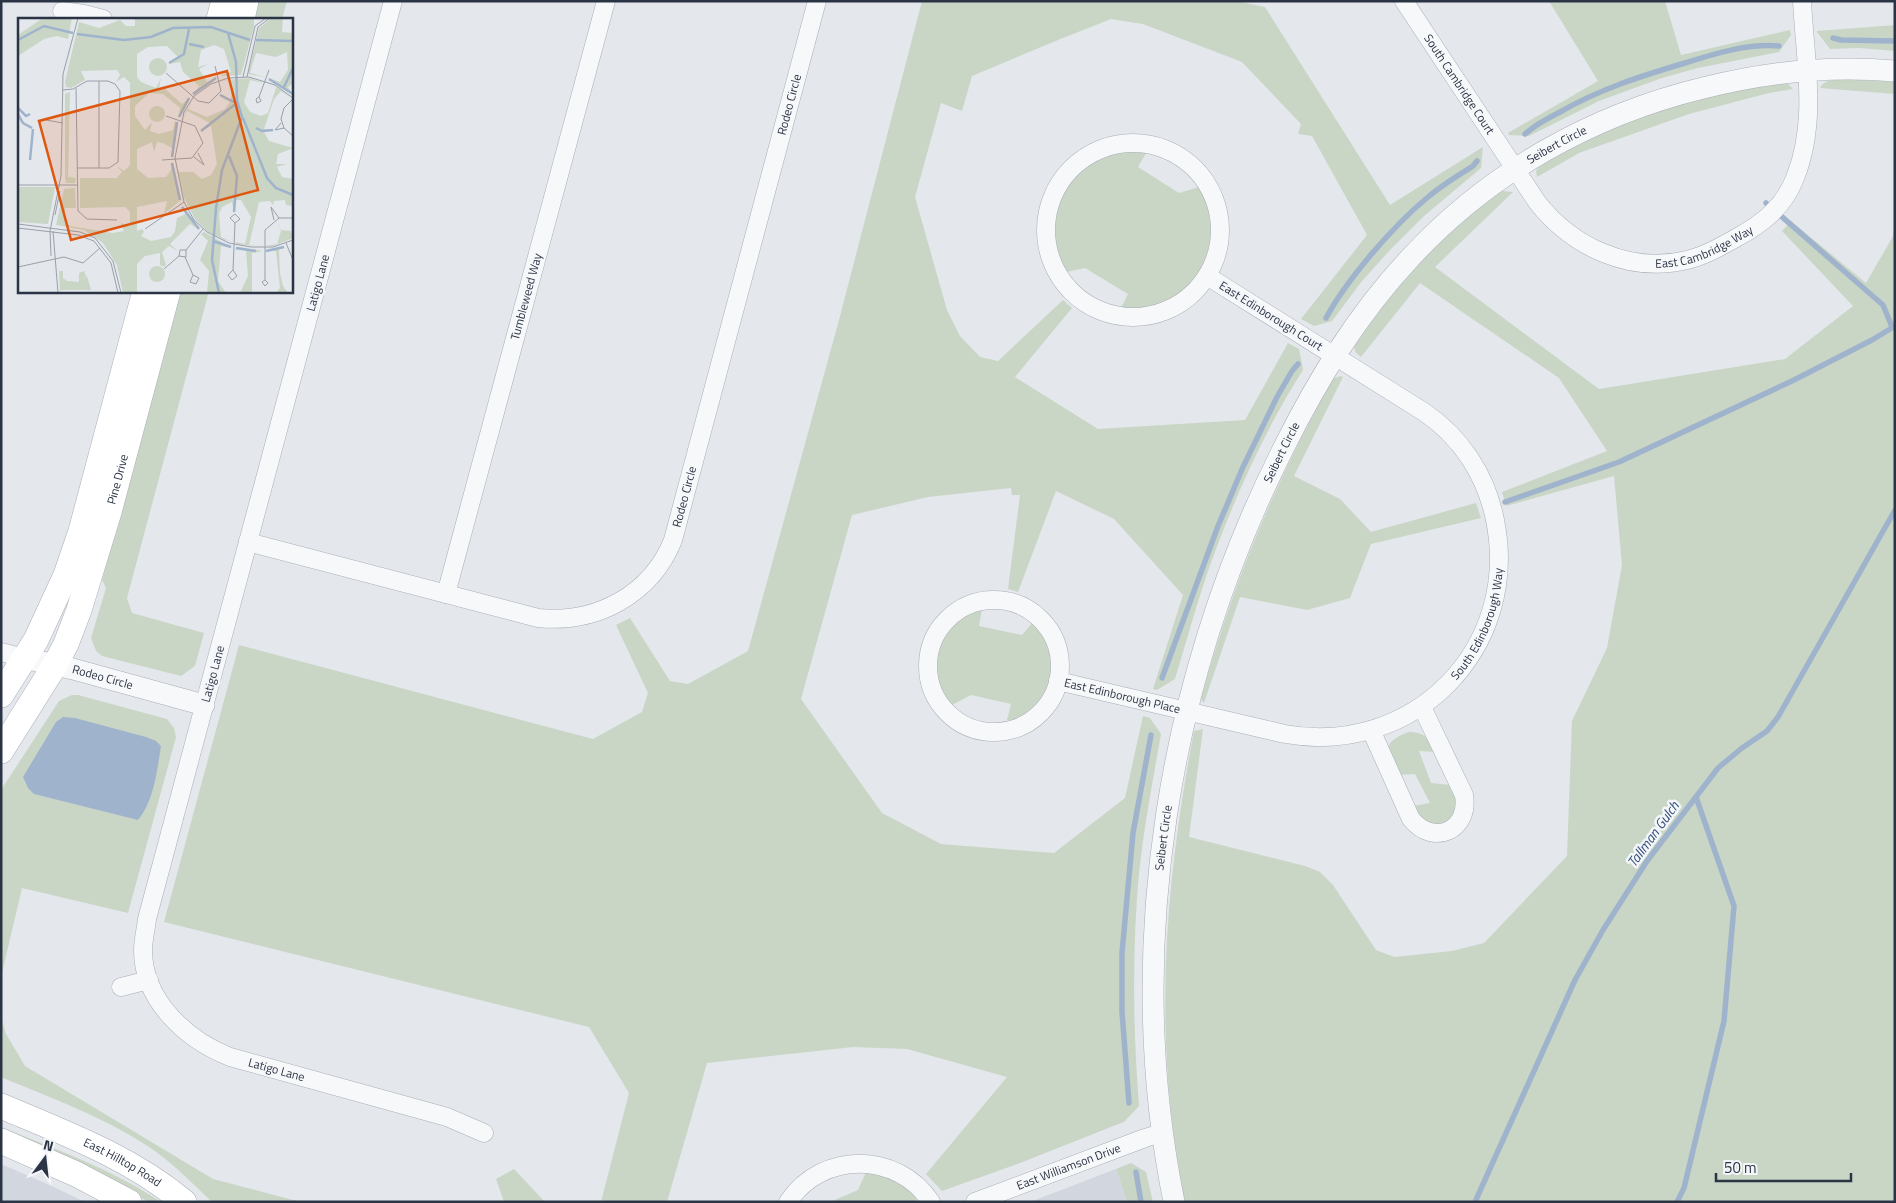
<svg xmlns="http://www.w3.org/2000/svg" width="1896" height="1203" viewBox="0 0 1896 1203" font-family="'Titillium Web',sans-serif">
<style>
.built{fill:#d2d6de}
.green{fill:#c9d6c5}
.water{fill:#9fb4cc}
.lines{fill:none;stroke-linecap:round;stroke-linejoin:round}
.stream{stroke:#9fb4cc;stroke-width:5.5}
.minor-casing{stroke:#a9aeb7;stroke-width:19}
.tertiary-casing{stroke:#a9aeb7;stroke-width:22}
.secondary-casing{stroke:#a9aeb7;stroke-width:26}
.minor{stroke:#f7f8fa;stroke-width:18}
.tertiary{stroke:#f7f8fa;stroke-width:21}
.secondary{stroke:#fff;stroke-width:25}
.labels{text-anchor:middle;stroke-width:5;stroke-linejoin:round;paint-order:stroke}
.street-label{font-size:12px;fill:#2b3445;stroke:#f4f6f9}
.water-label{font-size:14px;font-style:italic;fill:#34527a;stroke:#f4f6f9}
.inset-river{fill:none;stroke:#9fb4cc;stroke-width:2.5}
.inset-road{fill:none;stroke:#9a9fa9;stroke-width:1}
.view{fill:#df570f;fill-opacity:0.15;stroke:#df570f;stroke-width:2.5}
.inset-edge{fill:none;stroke:#2b3445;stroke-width:2.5}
</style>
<rect width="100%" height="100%" fill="#e4e7ec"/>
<path class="built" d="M 1,1164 L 54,1187 L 85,1202 L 1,1202 Z
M 1116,1169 L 1127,1202 L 1030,1202 Z"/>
<path class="green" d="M 257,1 L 287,1 L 282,19 L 253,19 Z
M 922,1 L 1236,1 L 1265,7 L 1390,205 L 1483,147 L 1481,168 L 1424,216 L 1390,250 L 1362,281 L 1332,321 L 1314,326 L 1301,319 L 1367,235 L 1312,136 L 1298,134 L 1301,124 L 1242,62 L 1143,24 L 1111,19 L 1058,40 L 972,76 L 962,111 L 941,103 L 915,197 L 947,310 L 960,336 L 980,357 L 998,361 L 1063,300 L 1072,308 L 1015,377 L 1098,429 L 1245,420 L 1288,343 L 1299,349 L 1303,370 C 1264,430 1228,512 1205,580 C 1194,613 1185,646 1175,679 L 1157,690 L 1153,689 L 1183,595 L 1114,519 L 1056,491 L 1018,592 L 1008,589 L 1020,495 L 1012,495 L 1011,488 L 928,497 L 852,515 L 801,699 L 882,813 L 941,844 L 1054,853 L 1125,798 L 1143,716 L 1150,718 L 1161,734 C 1153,780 1144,826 1139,873 C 1132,951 1133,1028 1139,1106 L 1124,1122 L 1116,1125 L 1020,1163 L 942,1191 L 926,1174 L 1007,1077 L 907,1049 L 853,1047 L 707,1063 L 667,1202 L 601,1202 L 629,1093 L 589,1027 L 164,922 L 239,645 L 593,739 L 642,712 L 648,693 L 616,625 L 630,618 L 670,681 L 688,684 L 748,651 L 839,320 Z
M 1549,1 L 1665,1 L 1681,55 L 1790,30 L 1791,35 L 1779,52 L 1698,68 L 1662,78 L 1599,101 L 1529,136 L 1509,135 L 1508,133 L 1598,81 Z
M 1895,25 L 1895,51 L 1859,48 L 1830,49 L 1817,32 L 1817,31 Z
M 1860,80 L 1895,82 L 1895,94 L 1820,88 C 1826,76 1848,80 1860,80 Z
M 1782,84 L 1788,84 L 1793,89 L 1769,93 L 1689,114 L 1579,153 L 1537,177 L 1536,171 L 1538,168 C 1611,120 1696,95 1782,84 Z
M 1126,150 L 1141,150 L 1146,153 L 1138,167 L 1179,193 L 1199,187 C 1204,197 1209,207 1212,219 C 1219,255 1193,296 1158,305 C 1145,309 1133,312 1121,308 L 1128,294 L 1085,268 L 1066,272 L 1063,269 C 1059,260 1054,250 1053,240 C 1048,192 1082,160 1126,150 Z
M 1502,191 L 1513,192 L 1435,267 L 1599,389 L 1785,359 L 1853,306 L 1782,231 L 1791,221 L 1866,283 L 1892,238 L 1895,227 L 1895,1202 L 1185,1202 C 1152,1042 1164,889 1194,731 L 1203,729 L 1189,837 L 1305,866 L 1320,872 L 1333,885 L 1376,950 L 1394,957 L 1452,951 L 1484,943 L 1567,856 L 1572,721 L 1607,648 L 1622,565 L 1614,476 L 1506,506 L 1502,492 L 1607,451 L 1559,378 L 1420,283 L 1361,357 C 1356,353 1353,351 1355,344 C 1396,286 1443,231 1502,191 Z
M 179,291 L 209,291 L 127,598 L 132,613 L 204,633 L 195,666 L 181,676 L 102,656 L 96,651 L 91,638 L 106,588 L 102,580 Z
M 1340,376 L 1343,377 L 1294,476 L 1340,499 L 1371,532 L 1476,503 L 1481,518 L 1371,544 L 1350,598 L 1307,610 L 1240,597 L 1204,703 L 1201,699 C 1232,585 1275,481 1333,379 Z
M 974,609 L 982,609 L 979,626 L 1022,635 L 1034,621 C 1051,637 1061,663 1050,686 C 1047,693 1041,699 1037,705 C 1029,715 1020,722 1007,720 L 1011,704 L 971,695 L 952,705 L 948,703 C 927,666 933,627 974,609 Z
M 72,695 L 78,695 L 167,719 L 174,728 L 176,737 L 128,913 L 22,888 L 1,977 L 1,790 L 59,701 Z
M 1409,732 C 1424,732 1429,738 1436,752 L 1419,751 L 1431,783 L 1451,785 L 1457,799 L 1455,815 L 1441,826 L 1422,822 L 1413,806 L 1430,803 L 1415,774 L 1398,775 C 1388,751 1379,743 1409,732 Z
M 1,1017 L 6,1034 L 25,1066 L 213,1179 L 301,1202 L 212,1202 C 192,1183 172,1162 149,1147 C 104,1117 51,1098 1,1077 Z
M 1,1127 C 55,1149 112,1169 161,1202 L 148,1202 L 115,1181 L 1,1130 Z
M 1131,1163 L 1146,1172 L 1153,1202 L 1127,1202 L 1116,1169 Z
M 514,1169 L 545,1202 L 504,1202 L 496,1179 Z
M 867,1170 C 885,1176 903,1182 916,1197 L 916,1202 L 830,1202 L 858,1190 Z"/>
<path class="water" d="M 63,717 L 75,718 L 146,737 L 156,741 L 161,746 C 157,771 154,801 138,820 L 34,794 L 28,788 L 23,777 L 56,722 Z"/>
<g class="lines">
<path class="stream" d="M 1833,38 L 1841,40 L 1895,41
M 1525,134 C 1535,125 1548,118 1560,112 C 1600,89 1641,76 1685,63 C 1714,54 1748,43 1779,46
M 1766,203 L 1883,305 L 1892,327
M 1326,318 C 1347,279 1394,225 1428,197 C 1442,185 1457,176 1473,166 L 1477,161
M 1505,502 L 1619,462 L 1792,381 L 1872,340 L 1895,326
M 1162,678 L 1218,526 L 1243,467 L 1277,397 L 1292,371 L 1298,364
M 1129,1103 L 1122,1012 L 1122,953 L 1133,833 L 1151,735
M 1136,1172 L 1141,1202
M 1475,1202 L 1575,980 L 1603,930 L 1647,861 L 1718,768 L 1742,748 L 1767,731 L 1778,717 L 1895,510
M 1677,1202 L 1684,1188 L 1724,1021 L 1734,906 L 1696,797"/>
<g class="minor-casing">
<g id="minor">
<path id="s1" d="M 393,1 L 147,919 C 146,929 143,940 143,950 C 143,1001 187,1040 230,1057 L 447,1117 L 484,1133"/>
<path id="s2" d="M 1404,1 L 1537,202 C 1572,247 1630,274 1687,260 C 1704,256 1720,247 1736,238 C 1762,224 1784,207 1795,178 C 1818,121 1805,60 1802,1"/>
<path d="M 62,11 L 84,14 L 103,19"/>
<circle cx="1133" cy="230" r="87"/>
<path id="s3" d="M 248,542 L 538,618 C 596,624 651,595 673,540 L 817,1"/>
<path id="s4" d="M 446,594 L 606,1"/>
<circle cx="994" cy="666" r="66"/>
<path d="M 1,652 L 24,658"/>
<path id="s5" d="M 1058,681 L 1285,734 C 1414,757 1521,648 1495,520 C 1486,475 1461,437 1424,412 L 1207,276"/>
<path d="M 1371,730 L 1411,819 C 1434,847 1470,830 1464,795 L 1422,707"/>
<path d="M 121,987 L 149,980"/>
<path d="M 788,1202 C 822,1151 897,1151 931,1202"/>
<path id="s6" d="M 975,1202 L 1145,1138 L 1161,1133"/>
</g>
</g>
<g class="tertiary-casing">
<g id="tertiary">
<path id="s7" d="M 24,658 L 73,669 L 204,705"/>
<path id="s8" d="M 1174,1202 C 1123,949 1168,678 1283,449 C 1318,379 1358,313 1412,256 C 1490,172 1592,115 1703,88 C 1766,72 1830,65 1895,71"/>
</g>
</g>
<g class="secondary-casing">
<g id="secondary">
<path d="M 219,19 L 224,1"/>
<path d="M 242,19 L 246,1"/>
<path d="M 1,695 L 36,640 L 66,575 L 81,531 L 145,291"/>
<path id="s9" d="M 1,751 L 55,665 L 66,644 L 79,610 L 109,512 L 168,291"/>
<path id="s10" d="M 1,1106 C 65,1133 130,1157 184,1202"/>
<path d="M 1,1141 L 76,1174 L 129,1202"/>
</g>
</g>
<use href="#minor" class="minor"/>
<use href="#tertiary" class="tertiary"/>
<use href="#secondary" class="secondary"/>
</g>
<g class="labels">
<g class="street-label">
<text dy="4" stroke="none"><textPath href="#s2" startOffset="100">South Cambridge Court</textPath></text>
<text dy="4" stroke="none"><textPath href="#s3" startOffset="918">Rodeo Circle</textPath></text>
<text dy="4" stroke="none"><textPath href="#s8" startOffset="1191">Seibert Circle</textPath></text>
<text dy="4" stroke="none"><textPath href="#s2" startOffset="431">East Cambridge Way</textPath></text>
<text transform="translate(318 283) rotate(-75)" y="4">Latigo Lane</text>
<text dy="4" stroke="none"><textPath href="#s4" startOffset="308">Tumbleweed Way</textPath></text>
<text transform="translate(1271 316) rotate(32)" y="4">East Edinborough Court</text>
<text dy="4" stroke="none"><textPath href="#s8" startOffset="771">Seibert Circle</textPath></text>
<text dy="4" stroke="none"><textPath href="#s9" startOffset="298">Pine Drive</textPath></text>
<text dy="4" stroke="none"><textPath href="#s3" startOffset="512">Rodeo Circle</textPath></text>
<text dy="4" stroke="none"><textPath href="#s5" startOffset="479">South Edinborough Way</textPath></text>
<text transform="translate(213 674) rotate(-75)" y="4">Latigo Lane</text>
<text dy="4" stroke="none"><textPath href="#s7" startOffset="81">Rodeo Circle</textPath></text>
<text dy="4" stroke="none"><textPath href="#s5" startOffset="66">East Edinborough Place</textPath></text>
<text dy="4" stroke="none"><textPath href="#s8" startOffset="366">Seibert Circle</textPath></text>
<text dy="4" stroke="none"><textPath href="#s1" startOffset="1176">Latigo Lane</textPath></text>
<text dy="4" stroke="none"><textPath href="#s10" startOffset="134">East Hilltop Road</textPath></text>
<text dy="4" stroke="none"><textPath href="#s6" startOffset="100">East Williamson Drive</textPath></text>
</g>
<g class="water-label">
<text transform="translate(1653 834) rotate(-54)" y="5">Tallman Gulch</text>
</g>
</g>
<g transform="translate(18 18)">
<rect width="275" height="275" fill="#e4e7ec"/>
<path d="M 25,0 L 54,0 L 50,21 L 39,18 L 26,21 L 0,38 L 0,17 ZM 117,0 L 236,0 L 236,8 L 223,57 L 202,58 L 213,54 L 206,31 L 196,27 L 183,32 L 180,49 L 190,46 L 181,51 L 189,64 L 199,59 L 176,76 L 181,68 L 165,54 L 162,44 L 151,46 L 161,40 L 149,28 L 130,29 L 119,36 L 119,59 L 123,64 L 138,70 L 143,60 L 141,70 L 146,70 L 164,86 L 172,80 L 160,100 L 162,90 L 145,76 L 131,75 L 117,88 L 117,98 L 127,112 L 134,104 L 132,113 L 141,116 L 155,112 L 157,103 L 160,105 L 155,139 L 154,130 L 145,125 L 139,124 L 136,134 L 134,124 L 119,131 L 119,151 L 130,160 L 148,159 L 153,152 L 154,143 L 163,182 L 146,196 L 149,183 L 119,189 L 119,213 L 124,211 L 126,214 L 123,218 L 133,223 L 153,219 L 157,213 L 159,200 L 167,196 L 164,188 L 182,212 L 172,206 L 152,226 L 160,233 L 151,228 L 144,234 L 148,247 L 146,249 L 142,247 L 142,235 L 127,238 L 119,246 L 119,275 L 105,275 L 99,247 L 85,225 L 66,212 L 38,207 L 46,171 L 57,170 L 58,190 L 47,190 L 47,202 L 52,208 L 95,215 L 106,213 L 103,205 L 112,208 L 112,194 L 107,189 L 62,190 L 62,160 L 99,160 L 104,154 L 99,148 L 106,153 L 112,147 L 112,65 L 106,59 L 98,64 L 102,57 L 99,52 L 63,53 L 67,62 L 53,70 L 48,69 L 47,64 L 61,4 L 81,10 L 102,2 L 108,8 L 117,8 ZM 254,0 L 265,0 L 264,14 L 275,15 L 275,65 L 270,69 L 275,77 L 250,60 L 262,64 L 270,52 L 269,34 L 258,39 L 238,35 L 232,55 L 247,59 L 230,56 L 241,10 ZM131 49a9 9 0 1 1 18 0a9 9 0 1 1-18 0ZM 232,60 L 245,65 L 232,62 L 226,84 L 232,94 L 243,98 L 250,95 L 258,70 L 248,66 L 262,71 L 273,80 L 263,73 L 256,81 L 246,111 L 256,112 L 246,114 L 251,123 L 275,130 L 260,136 L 258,146 L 269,146 L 259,149 L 264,159 L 275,161 L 275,188 L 268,187 L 267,182 L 256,183 L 255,187 L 252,183 L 241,184 L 231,227 L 244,229 L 219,226 L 217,224 L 227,226 L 233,199 L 223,182 L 218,182 L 216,195 L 214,184 L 204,189 L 201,196 L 203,219 L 214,224 L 205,221 L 190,214 L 177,201 L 166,180 L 158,144 L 161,154 L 175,154 L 184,161 L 193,157 L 199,146 L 193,108 L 183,113 L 192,105 L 169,93 L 165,102 L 168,93 L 175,82 L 170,91 L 189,99 L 207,91 L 212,84 L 203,79 L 213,81 L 214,69 L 213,62 L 203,63 L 207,62 ZM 52,74 L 50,159 L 58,160 L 57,165 L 48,165 L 47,158 L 47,76 ZM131 96a8 8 0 1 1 16 0a8 8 0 1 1-16 0ZM 0,169 L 37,169 L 30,206 L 0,204 ZM 259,203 L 263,212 L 273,213 L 275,220 L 255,228 L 247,228 L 259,226 L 263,213 ZM 186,214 L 214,230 L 203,228 L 200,263 L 208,275 L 189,275 L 191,253 L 182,242 L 190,223 L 183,216 ZM 266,228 L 261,232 L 262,255 L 265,268 L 270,275 L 258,275 L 262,270 L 258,233 L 248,233 ZM 219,229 L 245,233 L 234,235 L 234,275 L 222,275 L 230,258 L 228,233 L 217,231 ZM131 256a8 8 0 1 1 16 0a8 8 0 1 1-16 0ZM 41,253 L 45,253 L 45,260 L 49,263 L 61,264 L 61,255 L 66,253 L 68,258 L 62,263 L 69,258 L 73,272 L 43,272 L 42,275 Z" fill="#c9d6c5"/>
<path class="inset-river" d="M 59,16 L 106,22 L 133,19 L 155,10 L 193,9 L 232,22M 0,22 L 26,8 L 55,15M 238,22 L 275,23M 171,26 L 186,29M 151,45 L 166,36 L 171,11M 251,61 L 275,76M 266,69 L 275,50M 175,76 L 198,60M 202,77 L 216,84M 0,90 L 8,98 L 12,96M 0,96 L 5,105 L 14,110M 161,99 L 171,80M 225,100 L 249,160 L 258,170 L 275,177M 238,110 L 244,113 L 255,112M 183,113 L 220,84M 211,138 L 219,158 L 216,194M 154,139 L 159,104M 12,142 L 15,111M 154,145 L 162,182M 164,189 L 181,211M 195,223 L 213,229M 218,230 L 238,233M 248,233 L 266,229M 201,275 L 194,242 L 198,190 L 204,152 L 224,99 L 219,82 L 218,44 L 210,15"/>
<path class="inset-road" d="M 148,55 L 180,83 L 191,85 L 203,73 L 197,48M 225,59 L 237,8 L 248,0M 229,59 L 240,9 L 252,0M 58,70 L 60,193 L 69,201 L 99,202M 45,72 L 55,71 L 69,63 L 90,63 L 97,66 L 102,73 L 100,144 L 91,150 L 60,150M 241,79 L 238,81 L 239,85 L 243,83 L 241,79 L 251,52M 275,80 L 257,67 L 231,59 L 210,60 L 193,66 L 176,78 L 166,94 L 157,140 L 166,184 L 176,202 L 189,214 L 211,225 L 233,229 L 255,229 L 275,222M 275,81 L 266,90 L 263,101 L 266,110 L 275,118M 28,102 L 45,105M 263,105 L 257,112 L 266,110M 176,139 L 186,147 L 180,135M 144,142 L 174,140 L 185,125 L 177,108 L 148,98M 81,150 L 81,63M 0,167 L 60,167M 37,197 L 42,173M 256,202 L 253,189 L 261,200M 0,206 L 62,214 L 77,220 L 95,243 L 103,275M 0,210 L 60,217 L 76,223 L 93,245 L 100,275M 127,211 L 166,184M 32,213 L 33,238M 32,213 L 43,158 L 45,56 L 60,0M 35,213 L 40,275M 268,225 L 275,242M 168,232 L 185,211M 167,239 L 175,257 L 181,260 L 178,266 L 172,264 L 175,257M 0,249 L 46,239 L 65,245 L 82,230M 146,251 L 161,238 L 162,232 L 168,232 L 168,239 L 161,238M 215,252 L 219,258 L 214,262 L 210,257 L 215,252 L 217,205 L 212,200 L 217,196 L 222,201 L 217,205M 247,262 L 250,265 L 247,268 L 244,264 L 247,262 L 247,212 L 261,200 L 275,200"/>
<path class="view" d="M 209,53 L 240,172 L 53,222 L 21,103 Z"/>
<rect width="275" height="275" class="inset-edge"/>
</g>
<rect width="1896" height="1203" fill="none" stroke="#2b3445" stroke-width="5"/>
<g transform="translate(45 1158) rotate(15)" stroke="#f4f6f9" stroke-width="4" paint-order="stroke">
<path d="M0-4L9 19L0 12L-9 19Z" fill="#2b3445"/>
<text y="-8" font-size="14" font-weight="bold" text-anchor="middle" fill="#2b3445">N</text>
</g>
<path d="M1716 1173v8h135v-8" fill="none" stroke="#2b3445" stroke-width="2.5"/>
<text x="1724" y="1173" font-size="15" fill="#2b3445" stroke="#f4f6f9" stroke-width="4" paint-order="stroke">50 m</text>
</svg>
